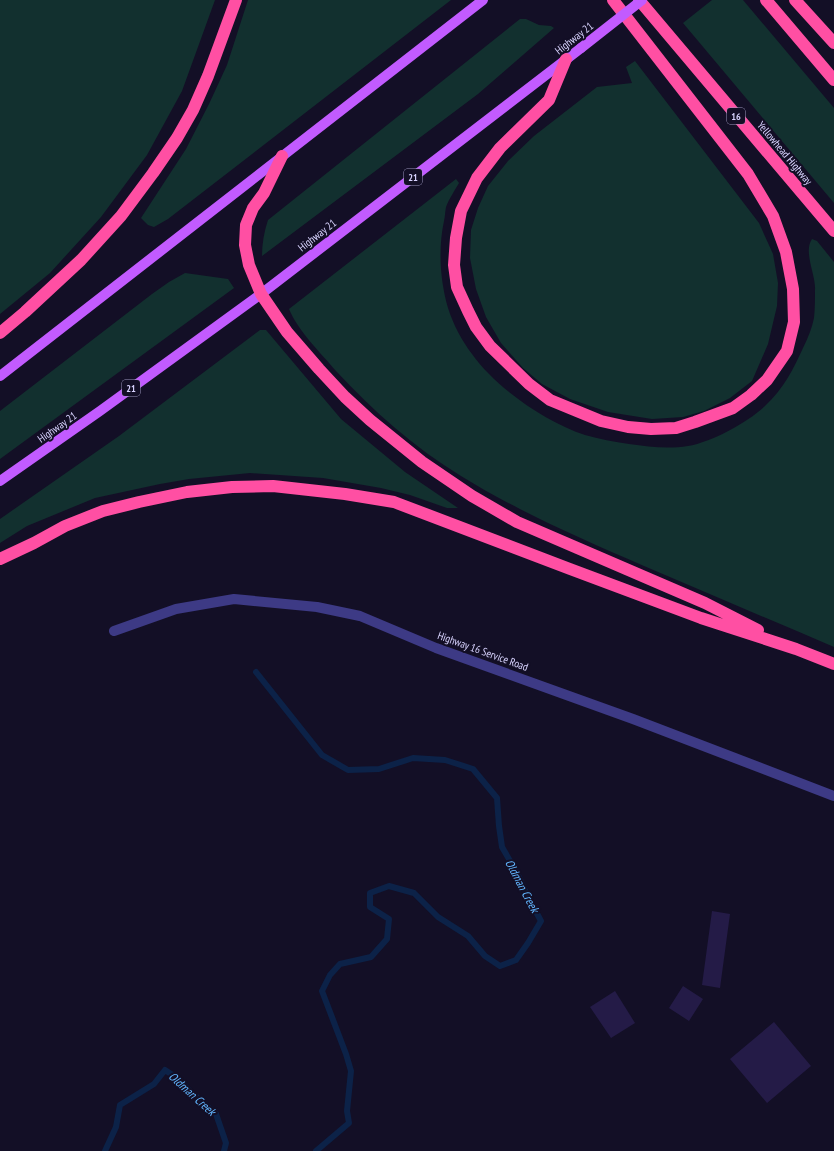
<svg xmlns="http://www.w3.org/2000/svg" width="834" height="1151" viewBox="0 0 834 1151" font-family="'PT Sans Narrow',sans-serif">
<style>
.green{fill:#12302f}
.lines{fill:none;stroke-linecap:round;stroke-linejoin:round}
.stream{stroke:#0c2248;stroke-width:6}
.building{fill:#241b47}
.minor{stroke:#3d3a85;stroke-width:10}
.primary{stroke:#c25bff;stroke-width:10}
.motorway{stroke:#ff4fa3;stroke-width:12}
.primary-bridge{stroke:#c25bff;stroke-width:10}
.labels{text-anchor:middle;stroke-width:4;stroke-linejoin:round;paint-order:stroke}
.shield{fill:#130f26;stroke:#9e99be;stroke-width:1}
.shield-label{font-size:10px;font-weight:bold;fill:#d9d4ff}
.street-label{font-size:11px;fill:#d9d4ff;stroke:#130f26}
.water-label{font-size:12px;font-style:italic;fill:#62b6ff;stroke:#130f26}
</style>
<rect width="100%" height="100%" fill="#130f26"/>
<path class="green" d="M 0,0 L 215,0 L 182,91 L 147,155 L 101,217 L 50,273 L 0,314 Z
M 248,0 L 451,0 L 168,219 L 154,227 L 148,225 L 141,218 L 186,149 L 209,104 L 227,65 Z
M 712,0 L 743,0 L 834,108 L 834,203 L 683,23 Z
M 520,19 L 526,19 L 539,25 L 551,26 L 554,28 L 478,94 L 262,256 C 262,244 264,232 268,220 Z
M 635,61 L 759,223 L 773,254 L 778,283 L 777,306 L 768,344 L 752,381 L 730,398 L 704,411 L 683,417 L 652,419 L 608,412 L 570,399 L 542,384 L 523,368 L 501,343 L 486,317 L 476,289 L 470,258 L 471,230 L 478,208 L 488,186 L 508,161 L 534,136 L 597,87 L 632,83 L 626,67 Z
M 456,179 L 459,183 C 455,190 449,199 446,207 C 445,212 445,217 444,221 C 438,249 440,280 448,308 C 453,324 462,341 472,354 C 496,388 546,422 585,435 C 599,439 614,442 629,444 C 649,447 669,449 688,446 C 712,442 748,422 765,406 C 784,388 793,370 803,348 C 808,338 812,328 814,318 C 815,309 815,299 815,290 C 816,275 803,252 812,239 L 817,241 L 834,262 L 834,647 C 771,620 707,593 644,566 C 582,539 519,512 461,476 C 415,448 373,411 336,371 C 320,352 298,331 289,309 Z
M 185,273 L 228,279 L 234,288 L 0,459 L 0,411 L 152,294 L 169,282 Z
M 260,330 L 266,330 L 341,419 L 405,472 L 458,508 L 447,508 L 410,495 L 381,488 L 323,478 L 250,473 L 189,479 L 160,484 L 95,498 L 27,526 L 0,543 L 0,519 L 119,436 Z"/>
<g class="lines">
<path class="stream" d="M 256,672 L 322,755 L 348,770 L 379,769 L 413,758 L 445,760 L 473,769 L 497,798 L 499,826 L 502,847 L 517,873 L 528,897 L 541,921 L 528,943 L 516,960 L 500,966 L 485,956 L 468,936 L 438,917 L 414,893 L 389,886 L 370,893 L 370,907 L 389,919 L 387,939 L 371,957 L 340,964 L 330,975 L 322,991 L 346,1054 L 351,1071 L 347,1111 L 349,1123 L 316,1151
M 105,1151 L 116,1127 L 120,1105 L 154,1084 L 165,1070 L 177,1078 L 192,1093 L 216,1114 L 226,1143 L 224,1151"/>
</g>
<path class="building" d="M 712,911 L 730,914 L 720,988 L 702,985 Z
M 683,986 L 703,999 L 689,1021 L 669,1008 Z
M 615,991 L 635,1023 L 611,1038 L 590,1007 Z
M 774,1022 L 811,1066 L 767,1103 L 730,1059 Z"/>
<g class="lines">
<path class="minor" d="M 114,631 L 176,609 L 234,599 L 317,607 L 360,616 L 436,648 L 633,719 L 834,796"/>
<path class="primary" d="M 0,376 L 483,0
M 0,481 L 100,411 L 261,294 L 581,48"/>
<path class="motorway" d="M 639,0 L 834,231
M 766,0 L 834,80
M 795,0 L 834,43
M 566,59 L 549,100 L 500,148 L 477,178 L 461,211 L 456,238 L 454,265 L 457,287 L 468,311 L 476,327 L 490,346 L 529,384 L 550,400 L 601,421 L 628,427 L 651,429 L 676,428 L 695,422 L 733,408 L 751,395 L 767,380 L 787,351 L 794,322 L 793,289 L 786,252 L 773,216 L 748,174 L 613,0
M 282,156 L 264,193 L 253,208 L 246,225 L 245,245 L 249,265 L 261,294 L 287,332 L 319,369 L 345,397 L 370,420 L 422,462 L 472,496 L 517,522 L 705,603 L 758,630
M 0,333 L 25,312 L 81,260 L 121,216 L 153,173 L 177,138 L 193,110 L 208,76 L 236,0
M 0,559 L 34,543 L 65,526 L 103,511 L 139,502 L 187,492 L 232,487 L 273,486 L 345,494 L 394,502 L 570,569 L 701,618 L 796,649 L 834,664"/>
<path class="primary-bridge" d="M 581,48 L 642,0"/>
</g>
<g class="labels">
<g class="shield">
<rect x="727" y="108" width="18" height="16" rx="3"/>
<rect x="404" y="169" width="18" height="16" rx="3"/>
<rect x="122" y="380" width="18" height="16" rx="3"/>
</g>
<g class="shield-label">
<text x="736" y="120">16</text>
<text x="413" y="181">21</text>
<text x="131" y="392">21</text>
</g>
<g class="street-label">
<text transform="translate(574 38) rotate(-38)" y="4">Highway 21</text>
<text transform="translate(785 153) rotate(50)" y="4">Yellowhead Highway</text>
<text transform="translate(317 235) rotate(-38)" y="4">Highway 21</text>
<text transform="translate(57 427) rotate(-35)" y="4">Highway 21</text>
<text transform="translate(483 651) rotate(20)" y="4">Highway 16 Service Road</text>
</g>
<g class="water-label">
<text transform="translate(522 886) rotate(62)" y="4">Oldman Creek</text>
<text transform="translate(192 1094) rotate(42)" y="4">Oldman Creek</text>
</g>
</g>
</svg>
